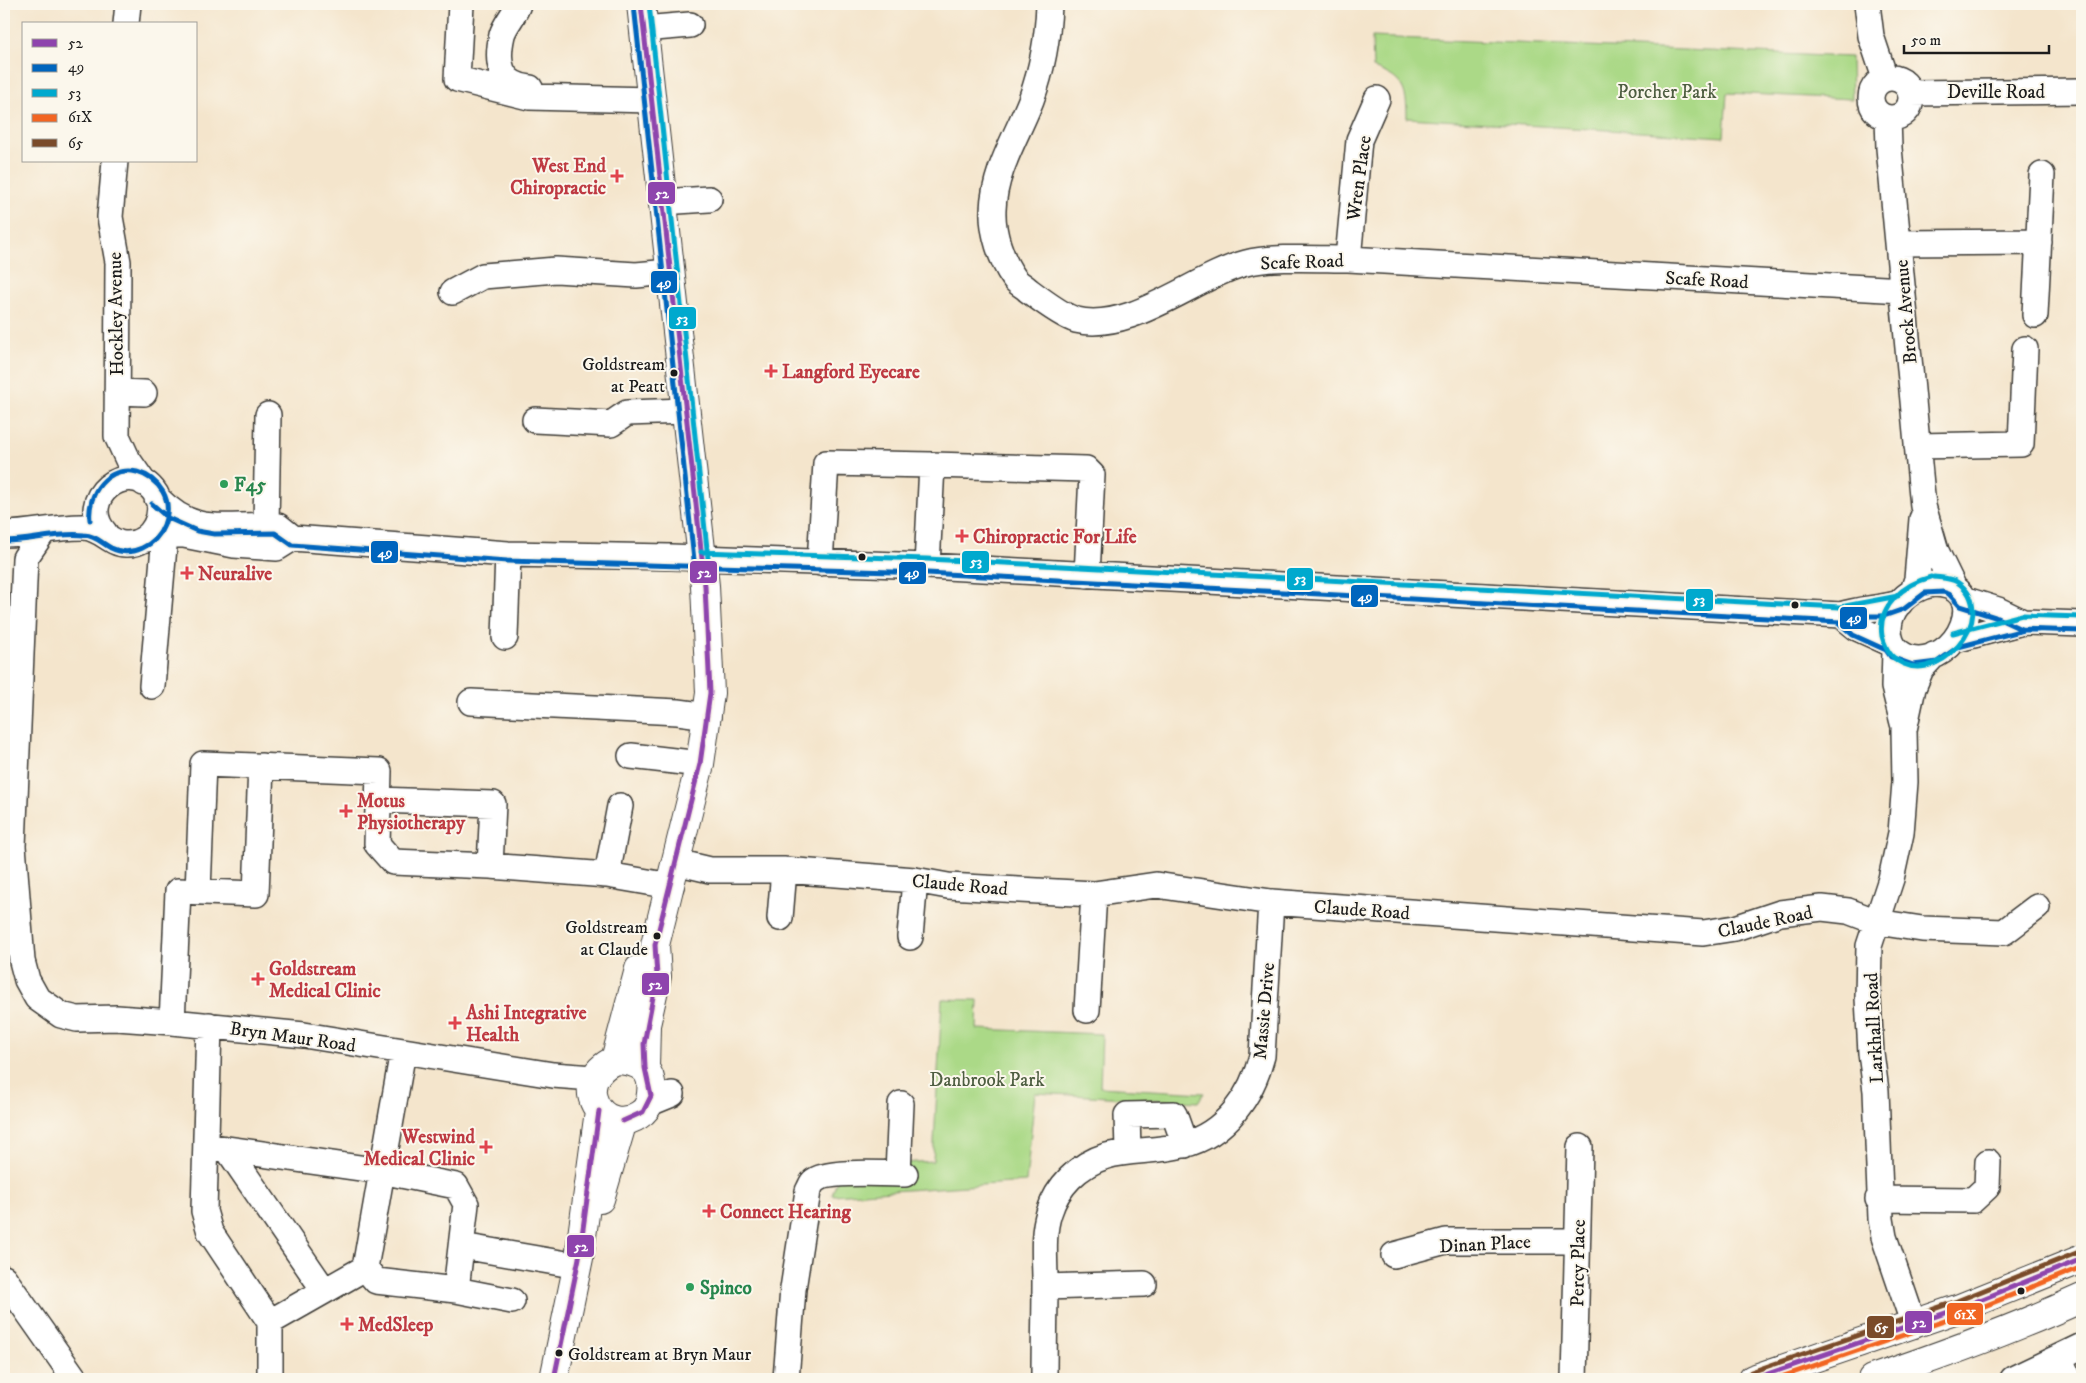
<svg xmlns="http://www.w3.org/2000/svg" width="2086" height="1383" viewBox="0 0 2086 1383" font-family="'IM FELL DW Pica',serif">
<style>
.green{fill:#abd987;stroke:#647a52}
.lines{fill:none;stroke-linecap:round;stroke-linejoin:round}
.minor-casing{stroke:#3c3a36;stroke-width:28}
.major-casing{stroke:#3c3a36;stroke-width:30}
.minor{stroke:#fff;stroke-width:25}
.major{stroke:#fff;stroke-width:28}
.bus-1-casing{stroke:#fbf7ec;stroke-width:9}
.bus-2-casing{stroke:#fbf7ec;stroke-width:9}
.bus-3-casing{stroke:#fbf7ec;stroke-width:9}
.bus-4-casing{stroke:#fbf7ec;stroke-width:9}
.bus-5-casing{stroke:#fbf7ec;stroke-width:9}
.bus-1{stroke:#8e44ad;stroke-width:5}
.bus-2{stroke:#0065bd;stroke-width:5}
.bus-3{stroke:#00a9ce;stroke-width:5}
.bus-4{stroke:#f26522;stroke-width:5}
.bus-5{stroke:#7a4b2a;stroke-width:5}
.health-dot{fill:#e0444e;stroke:#fbf7ec;stroke-width:2}
.bus-dot{fill:#1c1c1c;stroke:#fbf7ec;stroke-width:2}
.leisure-dot{fill:#2e9e5b;stroke:#fbf7ec;stroke-width:2}
.labels{text-anchor:middle;stroke-width:4;stroke-linejoin:round;paint-order:stroke}
.bus-label{font-size:18px;fill:#1c1c1c;stroke:#fbf7ec;text-anchor:end}
.park-label{font-size:19px;fill:#4e5e41;stroke:#fbf7ec}
.street-label{font-size:19px;fill:#1c1c1c;stroke:#fbf7ec}
.health-label{font-size:19px;font-weight:bold;fill:#be3a42;stroke:#fbf7ec;text-anchor:start}
.leisure-label{font-size:19px;font-weight:bold;fill:#27864d;stroke:#fbf7ec;text-anchor:start}
.line-badge{stroke:#fbf7ec;stroke-width:2}
.badge-label{font-size:14px;text-anchor:middle;font-weight:bold;fill:#fff}
</style>
<rect width="100%" height="100%" fill="#fbf7ec"/>
<filter id="ink" filterUnits="userSpaceOnUse"><feTurbulence type="fractalNoise" baseFrequency=".02" numOctaves="2"/><feDisplacementMap in="SourceGraphic" scale="10" xChannelSelector="R" yChannelSelector="G"/><feConvolveMatrix kernelMatrix="1 2 1 2 8 2 1 2 1" color-interpolation-filters="sRGB"/></filter>
<filter id="wash" filterUnits="userSpaceOnUse"><feTurbulence type="fractalNoise" baseFrequency=".0096" numOctaves="4" result="noise"/><feDisplacementMap in="SourceGraphic" scale="20" xChannelSelector="R" yChannelSelector="G"/><feGaussianBlur stdDeviation="1.12" result="paint"/><feColorMatrix in="noise" values="0 0 0 0 0 0 0 0 0 0 0 0 0 0 0 0 0 1.4 0 .05"/><feComposite in="paint" operator="in"/></filter>
<g filter="url(#wash)">
<rect width="100%" height="100%" fill="#f4e5cc"/>
<path class="green" d="M 1372,37 L 1851,57 L 1852,99 L 1727,93 L 1724,137 L 1407,118 C 1407,87 1402,78 1373,68 Z
M 942,999 L 978,1000 L 977,1029 L 1102,1034 L 1100,1087 L 1204,1093 L 1198,1102 L 1035,1093 L 1026,1182 L 832,1195 L 842,1167 L 933,1161 Z"/>
</g>
<g filter="url(#ink)">
<g class="lines">
<g class="minor-casing">
<path id="minor" d="M 461,4 L 457,79 L 529,97 L 651,100
M 518,4 C 515,15 505,24 502,35 C 496,62 499,85 530,88
M 1049,4 C 1048,35 1042,70 1031,100 C 1017,136 994,171 993,210 C 992,232 1001,260 1014,278 C 1017,283 1024,286 1028,290 C 1040,299 1062,316 1076,320 C 1132,333 1193,277 1246,263 C 1272,256 1320,259 1348,259 L 1903,290
M 1867,4 L 1871,36 L 1885,78
M 126,24 L 128,4
M 643,29 L 690,25
M1871 98a20 20 0 1 1 40 0a20 20 0 1 1-40 0Z
M 1911,93 L 2082,91
M 1888,118 L 1889,148 L 1923,506 L 1936,551 L 1954,588
M 115,161 L 110,217 L 118,262 L 117,436 L 128,460 L 144,483
M 662,202 L 709,199
M 1898,243 L 2039,242
M 1348,259 L 1359,140 L 1377,99
M 453,292 L 483,276 L 556,270 L 636,275 L 669,272
M 2035,315 L 2042,175
M 117,392 L 144,393
M 535,420 L 611,424 L 627,413 L 685,411
M 1917,446 L 2021,444 L 2025,349
M 157,498 C 198,540 227,522 278,526 L 293,538 L 508,554 L 671,557 L 927,566 L 1841,615 C 1860,608 1880,609 1900,603
M 266,525 L 268,415
M 43,532 L 25,558 L 13,846 L 22,961 L 27,980 L 37,998 L 61,1015 L 77,1019 L 117,1018 L 172,1022 L 304,1035 L 553,1075 L 593,1078
M 4,534 C 31,534 59,526 84,527 C 101,528 111,544 125,544 C 152,546 170,511 153,490 C 127,458 75,499 105,533
M 142,540 L 165,535 L 184,535 L 234,545 L 277,548 L 293,538
M 820,563 L 826,463 L 932,465
M 927,566 L 932,465 L 1086,469 L 1092,475 L 1087,575
M 1933,584 C 1995,584 1958,669 1910,658 C 1901,655 1894,650 1891,641 C 1882,613 1906,589 1933,584 Z
M 1913,591 L 1917,579 L 1922,519
M 1963,599 L 1998,610 L 2023,622
M 1841,615 L 1857,628 L 1892,644
M 505,637 L 508,554
M 1955,640 L 2023,622 L 2082,624
M 1895,650 L 1894,687 L 1903,723
M 152,686 L 165,535
M 471,702 L 678,712 L 708,716
M 631,756 L 700,764
M 378,800 L 493,804 L 490,866
M 676,862 L 710,870 L 784,870 L 915,880 L 948,886 L 1094,894 L 1156,885 L 1271,902 L 1703,933 L 1735,928 L 1780,913 L 1822,908 L 1848,911 L 1877,922 L 1922,929 L 2004,932 L 2037,907
M 607,875 L 620,806
M 198,891 L 203,764 L 379,771 L 377,844 L 393,862 L 490,866 L 607,875 L 671,886
M 780,918 L 784,870
M 910,937 L 915,880
M 1087,1010 L 1094,894
M 172,1022 L 178,891 L 256,894 L 261,766
M 209,1025 L 204,1211 L 210,1232 L 270,1322 L 365,1268
M 650,1103 L 672,1094
M 206,1146 L 381,1171 L 456,1186 L 466,1204 L 456,1290 L 376,1281 L 365,1268 L 403,1051
M 228,1150 L 324,1290
M 1128,1151 L 1127,1115 L 1174,1114 L 1185,1145
M 898,1174 L 901,1104
M 1878,1199 L 1973,1200 L 1987,1187 L 1988,1162
M 462,1246 L 578,1266
M 1394,1255 L 1446,1241 L 1577,1241
M 4,1278 L 75,1379
M 1045,1287 L 1144,1284
M 456,1290 L 512,1301
M 270,1322 L 270,1379
M 1914,1325 L 1884,1237 L 1881,1219 L 1876,1091 L 1871,1053 L 1868,998 L 1869,946 L 1891,879 L 1901,833 L 1905,782 L 1904,730 L 1913,688 L 1921,669 L 1934,655
M 2059,1357 L 2069,1379
M 786,1379 L 793,1289 L 808,1191 C 810,1188 811,1183 814,1181 C 826,1170 888,1174 905,1174
M 1044,1379 C 1044,1346 1045,1314 1045,1281 C 1045,1259 1042,1234 1049,1213 C 1053,1200 1061,1187 1070,1178 C 1105,1143 1141,1156 1183,1145 C 1226,1134 1252,1095 1262,1056 L 1271,902
M 1574,1379 L 1580,1147
M 2013,1379 L 2082,1346"/>
</g>
<g class="major-casing">
<path id="major" d="M 641,4 L 705,586 L 710,693 L 700,764 L 655,945 L 657,976 L 646,1025 L 645,1068
M 615,1060 C 642,1061 656,1071 650,1100 C 649,1106 644,1112 639,1115 C 603,1139 567,1082 615,1060 Z
M 615,1060 L 639,969
M 600,1199 L 623,1121
M 554,1379 L 579,1258 L 599,1111
M 1753,1379 L 1960,1308 L 2082,1259
M 1872,1379 C 1943,1355 2014,1329 2082,1298"/>
</g>
<use href="#minor" class="minor"/>
<use href="#major" class="major"/>
<g class="bus-1-casing">
<path id="bus-1" d="M 623,1121 L 643,1112 L 651,1096 L 645,1068 L 644,1044 L 657,976 L 655,945 L 700,764 L 710,693 L 705,586 L 641,4
M 554,1379 L 579,1258 L 599,1111
M 1753,1379 L 1960,1308 L 2082,1259"/>
</g>
<g class="bus-2-casing">
<path id="bus-2" d="M 634,5 L 694,560
M 152,504 L 168,518 L 197,531 L 214,534 L 275,533 L 292,545 L 507,561 L 927,573 L 1841,622 L 1858,616 L 1884,616 L 1904,609 L 1925,593 L 1943,592 L 1949,594 L 1960,606 L 1995,617 L 2021,629 L 2082,631
M 4,541 C 30,541 58,532 84,535 C 94,535 102,543 111,548 C 131,558 156,546 164,525 C 168,515 169,503 163,492 C 157,482 148,475 137,472 C 107,465 87,494 90,520
M 1820,621 L 1838,622 L 1853,635 L 1886,650 L 1891,657 L 1913,665 L 1937,662 L 1958,647 L 2024,630 L 2038,630"/>
</g>
<g class="bus-3-casing">
<path id="bus-3" d="M 649,4 L 708,558
M 701,552 L 927,559 L 1840,607 L 1898,596
M 1931,577 C 1905,584 1877,605 1882,636 C 1884,643 1886,650 1892,656 C 1933,696 2005,615 1957,582 C 1951,578 1941,578 1934,577
M 1953,633 L 2022,615 L 2082,617"/>
</g>
<g class="bus-4-casing">
<path id="bus-4" d="M 1775,1379 L 1962,1315 L 2082,1267"/>
</g>
<g class="bus-5-casing">
<path id="bus-5" d="M 1751,1372 L 1957,1301 L 2079,1252"/>
</g>
<use href="#bus-1" class="bus-1"/>
<use href="#bus-2" class="bus-2"/>
<use href="#bus-3" class="bus-3"/>
<use href="#bus-4" class="bus-4"/>
<use href="#bus-5" class="bus-5"/>
</g>
</g>
<g class="health-dot">
<path d="M614.5 168.5h5v5h5v5h-5v5h-5v-5h-5v-5h5z"/>
<path d="M768.5 363.5h5v5h5v5h-5v5h-5v-5h-5v-5h5z"/>
<path d="M959.5 528.5h5v5h5v5h-5v5h-5v-5h-5v-5h5z"/>
<path d="M184.5 565.5h5v5h5v5h-5v5h-5v-5h-5v-5h5z"/>
<path d="M343.5 803.5h5v5h5v5h-5v5h-5v-5h-5v-5h5z"/>
<path d="M255.5 971.5h5v5h5v5h-5v5h-5v-5h-5v-5h5z"/>
<path d="M452.5 1015.5h5v5h5v5h-5v5h-5v-5h-5v-5h5z"/>
<path d="M483.5 1139.5h5v5h5v5h-5v5h-5v-5h-5v-5h5z"/>
<path d="M706.5 1203.5h5v5h5v5h-5v5h-5v-5h-5v-5h5z"/>
<path d="M344.5 1316.5h5v5h5v5h-5v5h-5v-5h-5v-5h5z"/>
</g>
<g class="bus-dot">
<circle cx="674" cy="373" r="4.5"/>
<circle cx="862" cy="557" r="4.5"/>
<circle cx="1795" cy="605" r="4.5"/>
<circle cx="657" cy="936" r="4.5"/>
<circle cx="2021" cy="1291" r="4.5"/>
<circle cx="559" cy="1353" r="4.5"/>
</g>
<g class="leisure-dot">
<circle cx="224" cy="484" r="5"/>
<circle cx="690" cy="1287" r="5"/>
</g>
<g class="labels">
<g class="bus-label">
<text x="665" y="370">Goldstream<tspan x="665" dy="22">at Peatt</tspan></text>
<text x="648" y="933">Goldstream<tspan x="648" dy="22">at Claude</tspan></text>
<text x="568" y="1360" text-anchor="start">Goldstream at Bryn Maur</text>
</g>
<g class="park-label">
<text x="1667" y="98">Porcher Park</text>
<text x="987" y="1086">Danbrook Park</text>
</g>
<g class="street-label">
<text x="1996" y="98">Deville Road</text>
<text transform="translate(1358 178) rotate(-82)" y="7">Wren Place</text>
<text transform="translate(1302 261) rotate(-2)" y="7">Scafe Road</text>
<text transform="translate(1707 279) rotate(3)" y="7">Scafe Road</text>
<text transform="translate(1905 312) rotate(-95)" y="7">Brock Avenue</text>
<text transform="translate(115 314) rotate(-91)" y="7">Hockley Avenue</text>
<text transform="translate(960 884) rotate(5)" y="7">Claude Road</text>
<text transform="translate(1362 909) rotate(4)" y="7">Claude Road</text>
<text transform="translate(1765 921) rotate(-12)" y="7">Claude Road</text>
<text transform="translate(1263 1011) rotate(-85)" y="7">Massie Drive</text>
<text transform="translate(1873 1028) rotate(-93)" y="7">Larkhall Road</text>
<text transform="translate(293 1036) rotate(8)" y="7">Bryn Maur Road</text>
<text transform="translate(1485 1243) rotate(-3)" y="7">Dinan Place</text>
<text transform="translate(1577 1263) rotate(-89)" y="7">Percy Place</text>
</g>
<g class="health-label">
<text x="606" y="172" text-anchor="end">West End<tspan x="606" dy="22">Chiropractic</tspan></text>
<text x="782" y="378">Langford Eyecare</text>
<text x="973" y="543">Chiropractic For Life</text>
<text x="198" y="580">Neuralive</text>
<text x="357" y="807">Motus<tspan x="357" dy="22">Physiotherapy</tspan></text>
<text x="269" y="975">Goldstream<tspan x="269" dy="22">Medical Clinic</tspan></text>
<text x="466" y="1019">Ashi Integrative<tspan x="466" dy="22">Health</tspan></text>
<text x="475" y="1143" text-anchor="end">Westwind<tspan x="475" dy="22">Medical Clinic</tspan></text>
<text x="720" y="1218">Connect Hearing</text>
<text x="358" y="1331">MedSleep</text>
</g>
<g class="leisure-label">
<text x="234" y="491">F45</text>
<text x="700" y="1294">Spinco</text>
</g>
</g>
<g class="line-badge">
<rect x="647" y="181" width="29" height="24" rx="5" fill="#8e44ad"/>
<rect x="650" y="270" width="28" height="24" rx="5" fill="#0065bd"/>
<rect x="668" y="306" width="29" height="24" rx="5" fill="#00a9ce"/>
<rect x="370" y="540" width="29" height="24" rx="5" fill="#0065bd"/>
<rect x="961" y="550" width="29" height="24" rx="5" fill="#00a9ce"/>
<rect x="689" y="560" width="29" height="24" rx="5" fill="#8e44ad"/>
<rect x="898" y="561" width="29" height="24" rx="5" fill="#0065bd"/>
<rect x="1286" y="567" width="28" height="24" rx="5" fill="#00a9ce"/>
<rect x="1350" y="584" width="29" height="24" rx="5" fill="#0065bd"/>
<rect x="1685" y="588" width="29" height="24" rx="5" fill="#00a9ce"/>
<rect x="1839" y="606" width="29" height="24" rx="5" fill="#0065bd"/>
<rect x="641" y="972" width="29" height="24" rx="5" fill="#8e44ad"/>
<rect x="566" y="1234" width="29" height="24" rx="5" fill="#8e44ad"/>
<rect x="1946" y="1302" width="38" height="24" rx="5" fill="#f26522"/>
<rect x="1904" y="1310" width="29" height="24" rx="5" fill="#8e44ad"/>
<rect x="1866" y="1315" width="29" height="24" rx="5" fill="#7a4b2a"/>
</g>
<g class="badge-label">
<text x="662" y="198">52</text>
<text x="664" y="287">49</text>
<text x="682" y="323">53</text>
<text x="385" y="557">49</text>
<text x="976" y="566">53</text>
<text x="704" y="577">52</text>
<text x="912" y="577">49</text>
<text x="1300" y="583">53</text>
<text x="1365" y="601">49</text>
<text x="1699" y="604">53</text>
<text x="1854" y="622">49</text>
<text x="655" y="989">52</text>
<text x="581" y="1251">52</text>
<text x="1965" y="1319">61X</text>
<text x="1919" y="1327">52</text>
<text x="1881" y="1332">65</text>
</g>
<rect width="2086" height="1383" fill="none" stroke="#fbf7ec" stroke-width="20"/>
<rect x="22" y="22" width="175" height="140" fill="#fbf7ec" stroke="#a29f99"/>
<rect x="32" y="39" width="25" height="8" fill="#8e44ad" stroke="#a29f99"/>
<text x="68" y="48" font-size="15" fill="#1c1c1c">52</text>
<rect x="32" y="64" width="25" height="8" fill="#0065bd" stroke="#a29f99"/>
<text x="68" y="72" font-size="15" fill="#1c1c1c">49</text>
<rect x="32" y="89" width="25" height="8" fill="#00a9ce" stroke="#a29f99"/>
<text x="68" y="98" font-size="15" fill="#1c1c1c">53</text>
<rect x="32" y="114" width="25" height="8" fill="#f26522" stroke="#a29f99"/>
<text x="68" y="122" font-size="15" fill="#1c1c1c">61X</text>
<rect x="32" y="139" width="25" height="8" fill="#7a4b2a" stroke="#a29f99"/>
<text x="68" y="148" font-size="15" fill="#1c1c1c">65</text>
<path d="M1904 45v8h145v-8" fill="none" stroke="#1c1c1c" stroke-width="2.5"/>
<text x="1911" y="45" font-size="15" fill="#1c1c1c" stroke="#fbf7ec" stroke-width="4" paint-order="stroke">50 m</text>
</svg>
